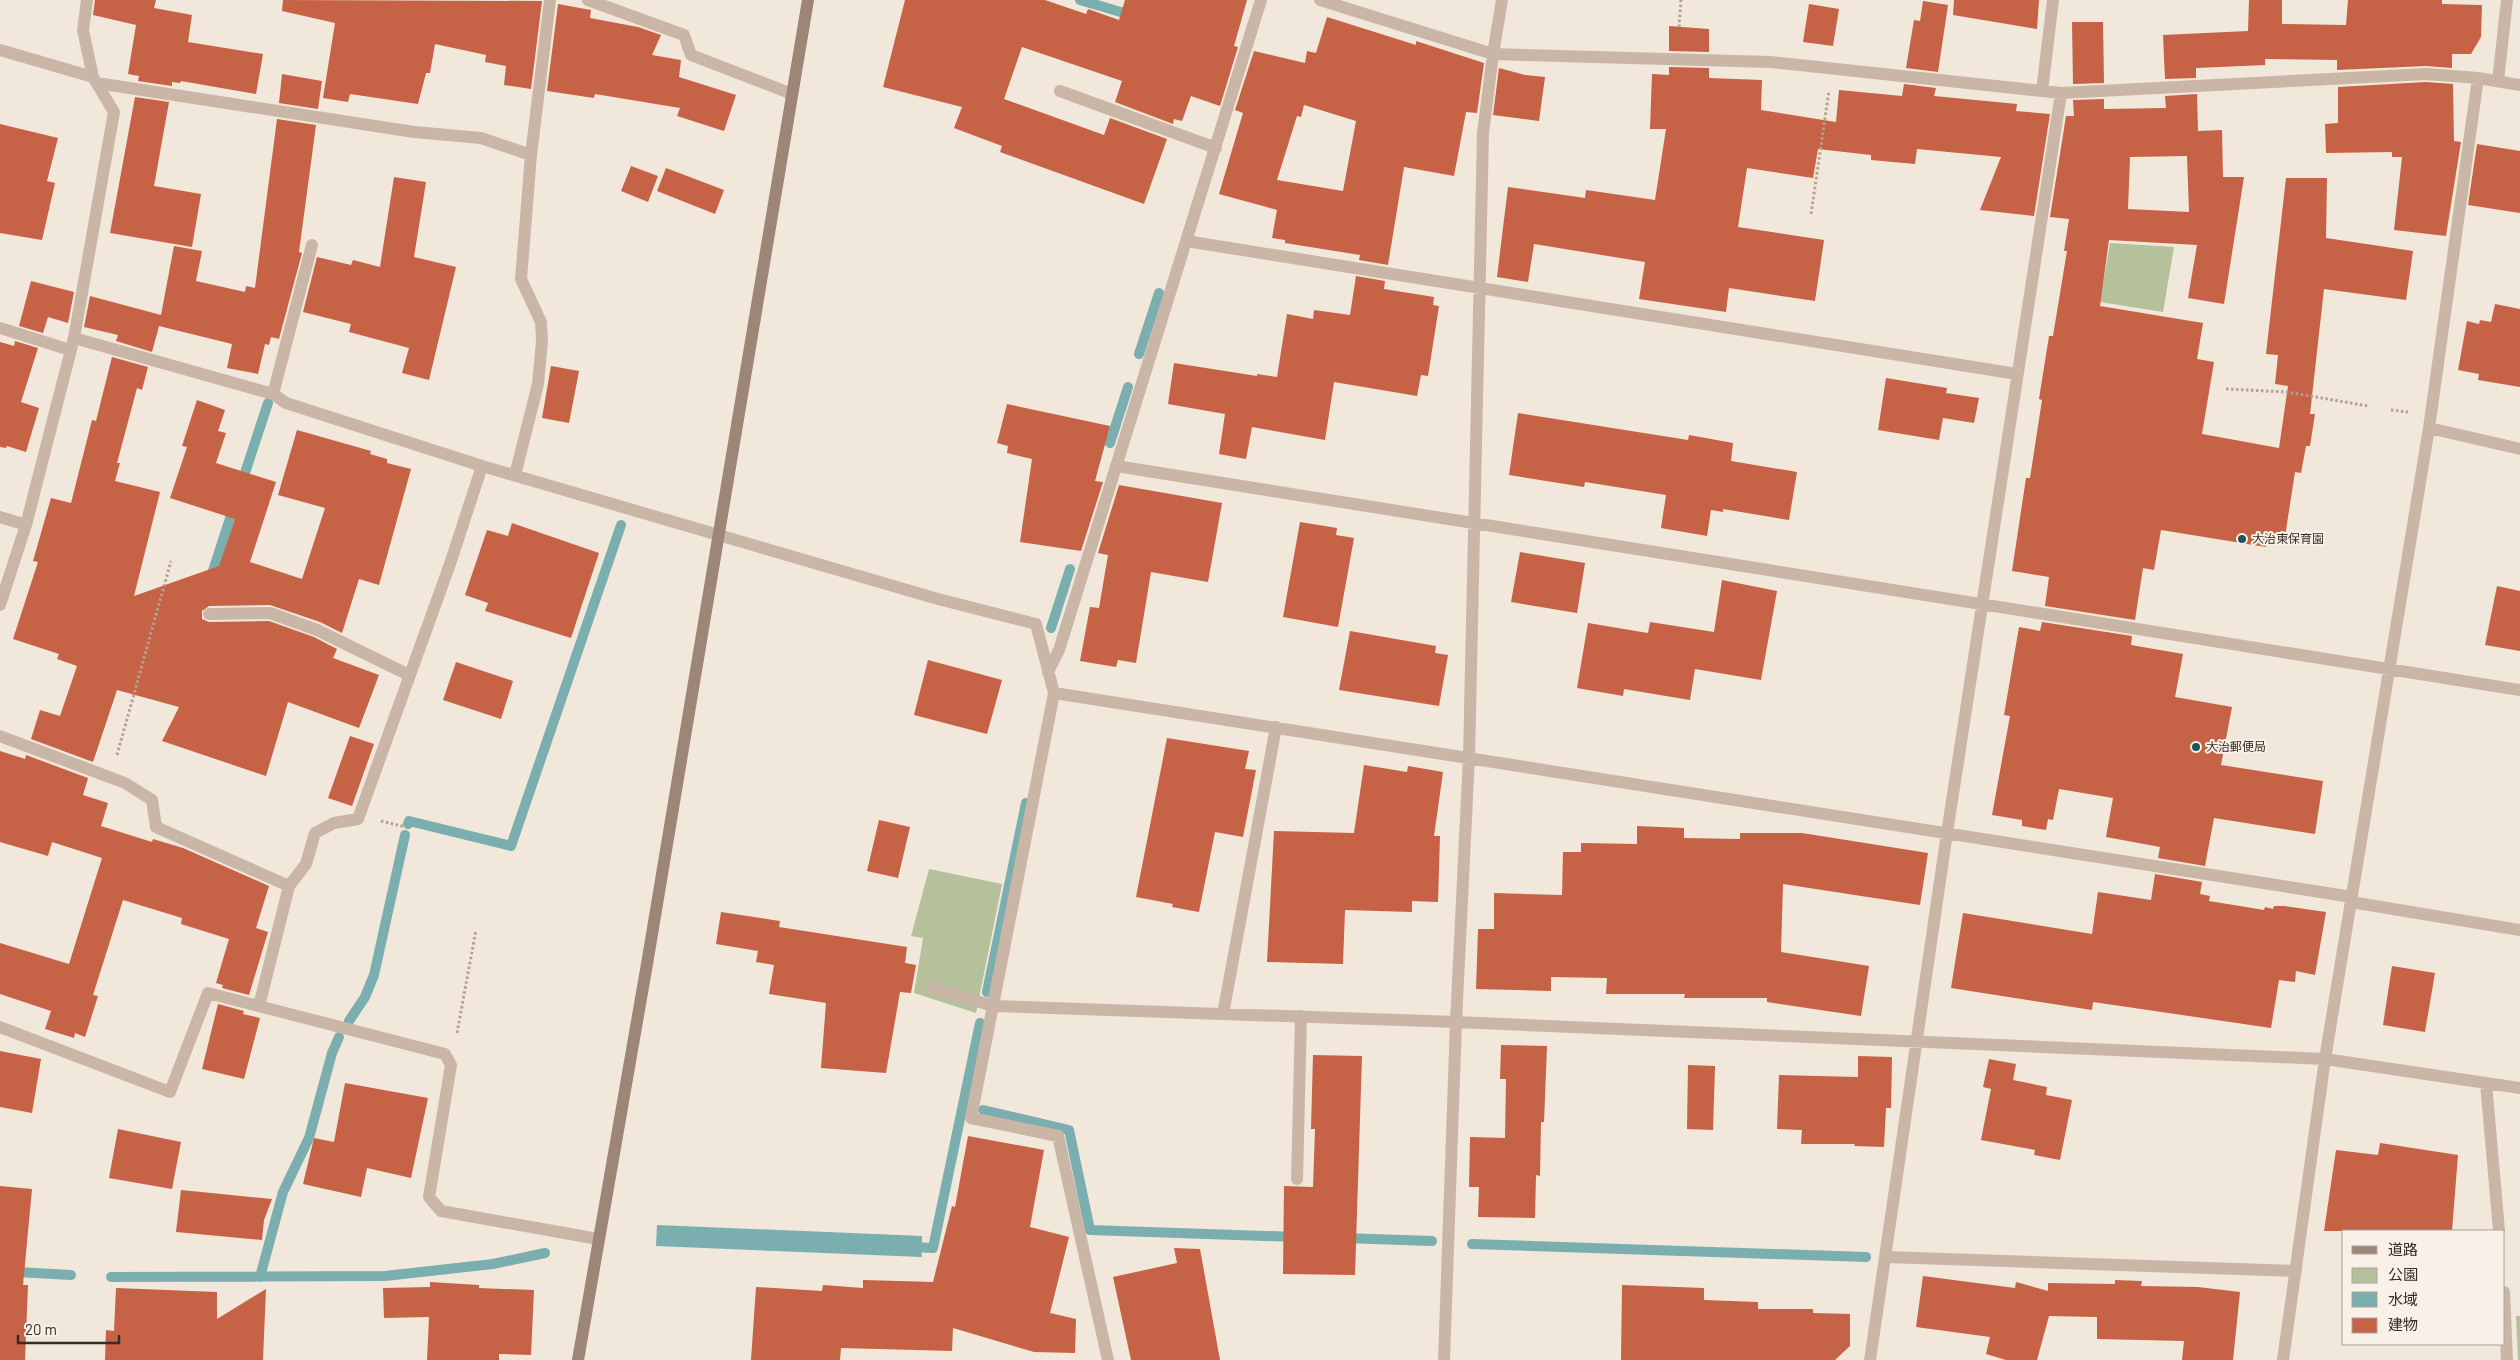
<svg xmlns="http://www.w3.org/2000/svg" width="2520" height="1360" viewBox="0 0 2520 1360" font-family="Barlow,'Noto Sans JP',sans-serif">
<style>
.green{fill:#b5c19b}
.water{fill:#7aaeaf}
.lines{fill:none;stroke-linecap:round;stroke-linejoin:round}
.stream{stroke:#7aaeaf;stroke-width:10}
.building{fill:#c66245;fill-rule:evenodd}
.path{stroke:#b6a091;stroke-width:3;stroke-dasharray:2.5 2.5;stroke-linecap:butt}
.lane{stroke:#cab6a7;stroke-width:12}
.street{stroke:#cab6a7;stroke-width:12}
.secondary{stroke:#9d8578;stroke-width:12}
.poi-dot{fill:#1d5558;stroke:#f9f1e7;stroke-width:2}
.labels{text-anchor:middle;stroke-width:4;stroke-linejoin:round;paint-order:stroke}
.poi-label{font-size:12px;fill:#362c28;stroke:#f9f1e7;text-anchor:start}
</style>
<rect width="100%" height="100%" fill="#f2e7db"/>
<path class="green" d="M 2110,243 L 2174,247 L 2163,312 L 2100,302 Z
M 929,869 L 1002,884 L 976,1013 L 914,993 L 923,938 L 911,936 Z
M 2516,1316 L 2520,1316 L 2520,1360 L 2518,1360 Z"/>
<path class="water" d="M 657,1225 L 922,1236 L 922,1243 L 927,1244 L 927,1250 L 921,1250 L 922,1257 L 656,1246 Z"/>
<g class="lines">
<path class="stream" d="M 1080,0 L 1134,16
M 1139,354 L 1159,293
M 1110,443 L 1128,387
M 241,485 L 268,403
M 210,580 L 234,506
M 1051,628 L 1070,569
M 408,824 L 409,821 L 511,846 L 621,525
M 987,992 L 1026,803
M 349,1021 L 365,997 L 374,975 L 405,835
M 983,1110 L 1069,1130 L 1090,1230 L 1296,1237
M 1343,1238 L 1432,1241
M 1472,1244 L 1866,1257
M 914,1247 L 933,1248 L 980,1023
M 0,1271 L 71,1275
M 111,1277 L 385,1276 L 493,1264 L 545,1253
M 260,1277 L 283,1192 L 309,1138 L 332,1053 L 339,1037"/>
</g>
<path class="building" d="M 95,0 L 156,0 L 154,8 L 192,15 L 188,42 L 263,54 L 256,94 L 181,81 L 180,83 L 172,82 L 172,86 L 138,81 L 139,76 L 128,74 L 136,25 L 93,15 Z
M 283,0 L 542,1 L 531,89 L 504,85 L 506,66 L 485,62 L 486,55 L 435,44 L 430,73 L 426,73 L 418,104 L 350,94 L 348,102 L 323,98 L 335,23 L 282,11 Z
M 905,0 L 1045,0 L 1086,14 L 1088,9 L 1119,20 L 1125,0 L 1247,0 L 1234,46 L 1238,47 L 1220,106 L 1191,96 L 1182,121 L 1174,119 L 1173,124 L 1115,102 L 1122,81 L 1022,47 L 1004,99 L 1104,135 L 1110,118 L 1167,139 L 1144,204 L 1000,152 L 1002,146 L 954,128 L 962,107 L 883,87 Z
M 1954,0 L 2039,0 L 2037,29 L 1953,15 Z
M 2249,0 L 2282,0 L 2282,24 L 2346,25 L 2348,0 L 2442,0 L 2442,4 L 2482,5 L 2481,37 L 2471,54 L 2452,54 L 2452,68 L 2426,66 L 2337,70 L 2337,60 L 2265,59 L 2265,65 L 2196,68 L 2196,78 L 2165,79 L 2163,35 L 2248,31 Z
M 1923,1 L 1948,5 L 1938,72 L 1906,68 L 1914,20 L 1920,21 Z
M 558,4 L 591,10 L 590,18 L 638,27 L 661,35 L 652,55 L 681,60 L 679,77 L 736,95 L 724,131 L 677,116 L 680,108 L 595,94 L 594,98 L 547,91 Z
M 1809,4 L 1839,9 L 1833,46 L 1803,42 Z
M 1327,17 L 1416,45 L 1416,41 L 1484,63 L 1477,113 L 1466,112 L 1454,176 L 1404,167 L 1388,265 L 1359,260 L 1360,255 L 1285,243 L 1285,240 L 1272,238 L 1277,210 L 1219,194 L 1243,113 L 1235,110 L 1254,51 L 1305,63 L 1307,51 L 1316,53 ZM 1304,105 L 1356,121 L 1343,191 L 1277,180 L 1297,116 L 1301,117 Z
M 2072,22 L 2103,22 L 2104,83 L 2073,84 Z
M 1669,26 L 1709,29 L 1709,52 L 1669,51 Z
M 1669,67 L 1709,68 L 1709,78 L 1762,80 L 1761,110 L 1836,122 L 1839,90 L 1902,96 L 1904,84 L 1936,88 L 1934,96 L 2017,104 L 2016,111 L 2050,114 L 2034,216 L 1980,210 L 2001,157 L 1917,149 L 1915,164 L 1871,160 L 1871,155 L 1818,149 L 1813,178 L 1747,168 L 1738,227 L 1824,240 L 1815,301 L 1729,288 L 1726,312 L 1639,299 L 1645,262 L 1534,244 L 1528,282 L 1497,277 L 1508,187 L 1585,198 L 1586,190 L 1655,200 L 1666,129 L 1650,129 L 1652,74 L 1669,75 Z
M 1499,68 L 1525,75 L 1545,77 L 1539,121 L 1493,115 Z
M 282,74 L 322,81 L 318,109 L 279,103 Z
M 2426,82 L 2453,84 L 2454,141 L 2461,142 L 2446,236 L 2394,230 L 2402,157 L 2392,157 L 2392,152 L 2326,153 L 2325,124 L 2338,123 L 2338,87 Z
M 2197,94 L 2198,131 L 2222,130 L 2223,177 L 2244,177 L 2224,304 L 2188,298 L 2197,245 L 2109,240 L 2100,306 L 2203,323 L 2197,359 L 2214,362 L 2202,434 L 2279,448 L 2288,386 L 2275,384 L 2278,355 L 2266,354 L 2286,178 L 2327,178 L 2326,238 L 2413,251 L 2406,300 L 2324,289 L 2310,414 L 2315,414 L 2310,446 L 2306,446 L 2301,473 L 2295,472 L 2284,543 L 2267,541 L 2266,547 L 2161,530 L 2154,570 L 2143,568 L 2135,620 L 2045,606 L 2049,577 L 2012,571 L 2026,478 L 2030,478 L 2042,400 L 2039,399 L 2049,336 L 2053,336 L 2067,251 L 2064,251 L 2069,219 L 2050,217 L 2066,116 L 2074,116 L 2073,100 L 2104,99 L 2104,109 L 2166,108 L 2165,96 ZM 2187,156 L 2189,212 L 2128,209 L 2130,157 Z
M 135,97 L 169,102 L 154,186 L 201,194 L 192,247 L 110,233 Z
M 277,119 L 316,125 L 299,252 L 302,253 L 279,339 L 271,337 L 269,345 L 265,344 L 258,374 L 227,368 L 232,344 L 159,326 L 152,352 L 116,341 L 118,335 L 84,327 L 90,296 L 161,315 L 174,246 L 202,251 L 196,281 L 245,292 L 246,286 L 255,288 Z
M 0,124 L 58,138 L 47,181 L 55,183 L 42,240 L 0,233 Z
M 2477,144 L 2520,151 L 2520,213 L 2468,205 Z
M 631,166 L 658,176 L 648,202 L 621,191 Z
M 666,168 L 724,190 L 715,214 L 657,191 Z
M 394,177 L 426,182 L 414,257 L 456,267 L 429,380 L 402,373 L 409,348 L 349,332 L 351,324 L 303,312 L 317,257 L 351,265 L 353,260 L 380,267 Z
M 1356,276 L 1385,281 L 1384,289 L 1434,297 L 1433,305 L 1439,306 L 1428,376 L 1421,375 L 1417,396 L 1334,382 L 1325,440 L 1252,427 L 1246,459 L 1219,454 L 1225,414 L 1168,404 L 1174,363 L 1257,376 L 1257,374 L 1277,377 L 1287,314 L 1313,319 L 1314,310 L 1350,315 Z
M 31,281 L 74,292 L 68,323 L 48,317 L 43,333 L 19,326 Z
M 2495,304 L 2520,309 L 2520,387 L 2478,380 L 2479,374 L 2458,370 L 2467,321 L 2479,324 L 2480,320 L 2491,322 Z
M 15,341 L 38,348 L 21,402 L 39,408 L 26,452 L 7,446 L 6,448 L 0,447 L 0,342 L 14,346 Z
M 112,357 L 148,367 L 142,390 L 137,388 L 117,463 L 120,463 L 115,481 L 160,492 L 134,596 L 219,566 L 235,519 L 170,498 L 187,447 L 182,446 L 197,400 L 225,410 L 218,431 L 226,433 L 216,463 L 276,482 L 250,562 L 302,579 L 325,508 L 278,495 L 297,430 L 371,451 L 370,454 L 387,459 L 387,463 L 411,469 L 379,585 L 359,579 L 342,633 L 320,622 L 270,605 L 209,606 L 202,611 L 202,619 L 209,622 L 269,621 L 314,637 L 337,649 L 333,658 L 379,675 L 359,728 L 288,702 L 266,776 L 162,741 L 179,707 L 117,690 L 93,762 L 31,739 L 40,710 L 60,716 L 77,666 L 57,659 L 59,654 L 13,639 L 38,562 L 33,561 L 51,498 L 71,503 L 92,420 L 96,421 Z
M 551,366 L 579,371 L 569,423 L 542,418 Z
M 1886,378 L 1947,388 L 1946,393 L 1979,398 L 1974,423 L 1943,418 L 1939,440 L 1878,430 Z
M 1007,404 L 1110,426 L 1095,481 L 1103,482 L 1081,551 L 1020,542 L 1032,459 L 1007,453 L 1008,446 L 997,443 Z
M 1518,413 L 1688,440 L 1689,435 L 1733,443 L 1731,461 L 1797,472 L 1789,520 L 1723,509 L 1723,512 L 1711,510 L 1707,536 L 1661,528 L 1666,495 L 1585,482 L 1584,487 L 1509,475 Z
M 1119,485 L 1222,503 L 1208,582 L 1151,572 L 1136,663 L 1118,660 L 1116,667 L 1080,661 L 1090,607 L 1099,608 L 1108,555 L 1098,553 Z
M 1300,522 L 1337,528 L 1336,535 L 1354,538 L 1338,627 L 1283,617 Z
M 512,523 L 599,553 L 571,638 L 485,611 L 488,603 L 465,595 L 487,530 L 508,536 Z
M 1520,552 L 1585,563 L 1577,613 L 1511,602 Z
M 1722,580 L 1777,591 L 1761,680 L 1695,669 L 1690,700 L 1624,689 L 1623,696 L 1577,688 L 1588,623 L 1648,633 L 1650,622 L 1714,632 Z
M 2497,586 L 2520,591 L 2520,651 L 2485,645 Z
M 2042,622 L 2132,636 L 2131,645 L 2183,654 L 2175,697 L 2232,707 L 2221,765 L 2323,781 L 2315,834 L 2214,818 L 2205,866 L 2158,858 L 2160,847 L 2106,837 L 2113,798 L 2059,789 L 2053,820 L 2048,819 L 2046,830 L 2022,826 L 2022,820 L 1992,815 L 2010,716 L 2004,715 L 2019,627 L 2040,631 Z
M 1350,631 L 1436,646 L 1435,653 L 1448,655 L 1439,706 L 1339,690 Z
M 928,660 L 1002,680 L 987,734 L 914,715 Z
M 456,662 L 513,681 L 501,719 L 443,700 Z
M 350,736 L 374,744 L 352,806 L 328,798 Z
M 1167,738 L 1249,751 L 1245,769 L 1256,770 L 1243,837 L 1215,832 L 1199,912 L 1172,907 L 1173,904 L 1136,897 Z
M 0,751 L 25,759 L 26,755 L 88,778 L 83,795 L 108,803 L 101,826 L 152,842 L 153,839 L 183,848 L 269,886 L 256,928 L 268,932 L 249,995 L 222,988 L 223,985 L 216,983 L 229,939 L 181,924 L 182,918 L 123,900 L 93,995 L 98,996 L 85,1037 L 75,1033 L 74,1038 L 45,1029 L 51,1011 L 0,994 L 0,943 L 69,964 L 102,858 L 52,842 L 48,856 L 0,842 Z
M 1364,765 L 1407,772 L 1408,766 L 1443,772 L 1434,836 L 1440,836 L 1438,902 L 1412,901 L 1412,912 L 1345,910 L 1343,964 L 1267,962 L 1274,831 L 1354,833 Z
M 879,820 L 910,827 L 898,878 L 867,871 Z
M 1637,826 L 1684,828 L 1684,838 L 1740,839 L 1740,833 L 1802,833 L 1928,853 L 1920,905 L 1783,884 L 1781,952 L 1869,966 L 1861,1016 L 1767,1002 L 1767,998 L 1684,998 L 1685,994 L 1606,994 L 1607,978 L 1551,977 L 1551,991 L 1476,989 L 1478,929 L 1494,929 L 1494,893 L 1562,895 L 1563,852 L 1581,852 L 1581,843 L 1637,844 Z
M 2155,874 L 2202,882 L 2200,894 L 2210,896 L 2209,901 L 2264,910 L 2265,907 L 2273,909 L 2274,906 L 2285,906 L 2326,912 L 2315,975 L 2296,971 L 2295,982 L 2279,980 L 2271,1028 L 2093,1002 L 2092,1010 L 1951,988 L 1963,913 L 2092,934 L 2098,892 L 2151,900 Z
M 721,912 L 780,921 L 779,927 L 907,947 L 905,963 L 916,965 L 911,993 L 900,992 L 886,1073 L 821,1068 L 826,1003 L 769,994 L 774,965 L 756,962 L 758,951 L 716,944 Z
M 2392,966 L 2435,973 L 2425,1032 L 2383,1025 Z
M 218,1004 L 244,1011 L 243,1014 L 260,1018 L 244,1079 L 202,1069 Z
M 1501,1045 L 1547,1046 L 1544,1122 L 1541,1122 L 1540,1176 L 1536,1175 L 1535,1218 L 1478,1217 L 1479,1187 L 1469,1187 L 1470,1137 L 1505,1138 L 1506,1079 L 1500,1079 Z
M 0,1051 L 41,1059 L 32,1113 L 0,1107 Z
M 1313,1055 L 1362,1056 L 1355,1275 L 1283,1274 L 1284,1186 L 1313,1187 L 1315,1129 L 1311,1129 Z
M 1858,1056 L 1892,1057 L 1891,1108 L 1886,1108 L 1884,1147 L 1854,1146 L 1855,1144 L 1801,1144 L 1802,1130 L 1777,1129 L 1779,1075 L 1858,1077 Z
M 1989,1059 L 2016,1064 L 2013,1080 L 2047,1087 L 2046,1095 L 2072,1100 L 2060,1160 L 2034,1155 L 2035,1150 L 1981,1140 L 1991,1089 L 1983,1087 Z
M 1688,1065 L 1715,1066 L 1713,1130 L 1687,1129 Z
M 345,1083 L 428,1098 L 411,1178 L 367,1168 L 361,1197 L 303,1184 L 314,1138 L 334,1142 Z
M 118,1129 L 181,1142 L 172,1189 L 109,1178 Z
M 968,1136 L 1044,1150 L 1030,1227 L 1069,1237 L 1050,1313 L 1076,1319 L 1075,1353 L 1034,1352 L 953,1328 L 952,1351 L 841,1348 L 840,1360 L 751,1360 L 756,1287 L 822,1291 L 823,1285 L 863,1288 L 863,1280 L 933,1282 L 952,1206 L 955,1207 Z
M 2380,1143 L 2458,1155 L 2452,1231 L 2324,1231 L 2336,1150 L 2378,1155 Z
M 0,1186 L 32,1189 L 23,1285 L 28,1285 L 25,1360 L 0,1360 Z
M 181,1190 L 272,1199 L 264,1220 L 262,1240 L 176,1232 Z
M 1174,1248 L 1200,1249 L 1220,1360 L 1131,1360 L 1113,1277 L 1177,1263 Z
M 1923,1276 L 2015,1288 L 2016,1282 L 2048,1291 L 2048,1283 L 2115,1284 L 2115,1280 L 2142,1281 L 2141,1286 L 2198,1287 L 2240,1292 L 2233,1360 L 2182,1360 L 2184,1341 L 2097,1339 L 2097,1317 L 2049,1316 L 2037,1360 L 2006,1360 L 1986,1354 L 1990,1337 L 1916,1327 Z
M 430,1282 L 479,1285 L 479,1288 L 534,1290 L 531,1355 L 499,1354 L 499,1360 L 427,1360 L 429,1317 L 384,1318 L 383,1288 L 430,1287 Z
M 1622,1285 L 1704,1288 L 1704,1300 L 1758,1302 L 1758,1309 L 1813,1309 L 1813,1313 L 1850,1314 L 1850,1346 L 1835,1360 L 1621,1360 Z
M 116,1288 L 217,1292 L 217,1319 L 266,1289 L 263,1360 L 105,1360 L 106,1330 L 114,1331 Z"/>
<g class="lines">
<path class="path" d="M 1679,27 L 1681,0
M 1811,214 L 1829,91
M 2226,389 L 2287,392 L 2368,406
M 2391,410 L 2408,412
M 117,755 L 171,561
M 381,821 L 406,827
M 457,1033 L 476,930"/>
<path class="lane" d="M 1060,91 L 1216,148
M 273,394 L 312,245
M 209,614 L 270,613 L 317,630 L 409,675
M 931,987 L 993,1006
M 1297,1179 L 1301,1016"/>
<path class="street" d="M 588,0 L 684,35 L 691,55 L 792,94
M 1320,0 L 1493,54 L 1771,62 L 2061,93 L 2426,74 L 2478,78 L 2520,85
M 0,50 L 93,77
M 2498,81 L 2507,0
M 97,83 L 414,132 L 481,138 L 531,155
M 2042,91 L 2053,0
M 1186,241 L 2017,374
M 0,328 L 70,350
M 74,338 L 273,394 L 286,403 L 482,466 L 938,599 L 1036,624 L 1054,693 L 971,1118 L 1058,1136 L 1108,1360
M 2429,428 L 2520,449
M 1116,466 L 2520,690
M 515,475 L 538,384 L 542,341 L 541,322 L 521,279 L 531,155 L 550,0
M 0,517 L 26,525
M 0,605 L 26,525 L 74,338 L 114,112 L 93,77 L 83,30 L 87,0
M 1048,672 L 1059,650 L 1261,0
M 1054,693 L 2352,897
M 0,736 L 125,783 L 152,800 L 156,827 L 289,886
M 2351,902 L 2520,930
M 259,1006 L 289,886 L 306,864 L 315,833 L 334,823 L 358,819 L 450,564 L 482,466
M 993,1006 L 1456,1022 L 2325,1059 L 2520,1088
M 1223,1014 L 1276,727
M 0,1027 L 170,1092 L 208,993 L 445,1054 L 451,1065 L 429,1197 L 441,1211 L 598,1239
M 2486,1083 L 2499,1231
M 1885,1257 L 2296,1271
M 2504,1292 L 2507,1360
M 1444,1360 L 1456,1022 L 1469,757 L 1483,133 L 1493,54 L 1502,0
M 1870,1360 L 1947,833 L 2061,93
M 2283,1360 L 2325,1059 L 2429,428 L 2478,78"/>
<path class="secondary" d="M 578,1360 L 647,964 L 808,0"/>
</g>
<g class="poi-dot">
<circle cx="2242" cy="539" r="5"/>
<circle cx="2196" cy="747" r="5"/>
</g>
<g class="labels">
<g class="poi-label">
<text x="2252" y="543">大治東保育園</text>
<text x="2206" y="751">大治郵便局</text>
</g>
</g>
<rect x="2342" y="1230" width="162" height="115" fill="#f9f1e7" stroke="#aba29b"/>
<rect x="2352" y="1246" width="25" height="8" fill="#9d8578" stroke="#aba29b"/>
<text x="2388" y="1255" font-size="15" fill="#362c28">道路</text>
<rect x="2352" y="1268" width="25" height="15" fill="#b5c19b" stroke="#aba29b"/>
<text x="2388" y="1280" font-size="15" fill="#362c28">公園</text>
<rect x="2352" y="1292" width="25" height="15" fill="#7aaeaf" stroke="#aba29b"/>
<text x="2388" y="1305" font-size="15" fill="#362c28">水域</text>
<rect x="2352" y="1318" width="25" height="15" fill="#c66245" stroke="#aba29b"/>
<text x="2388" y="1330" font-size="15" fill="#362c28">建物</text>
<path d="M18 1335v8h101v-8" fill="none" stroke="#362c28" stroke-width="2.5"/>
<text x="25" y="1335" font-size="15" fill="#362c28" stroke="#f9f1e7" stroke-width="4" paint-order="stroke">20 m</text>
</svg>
